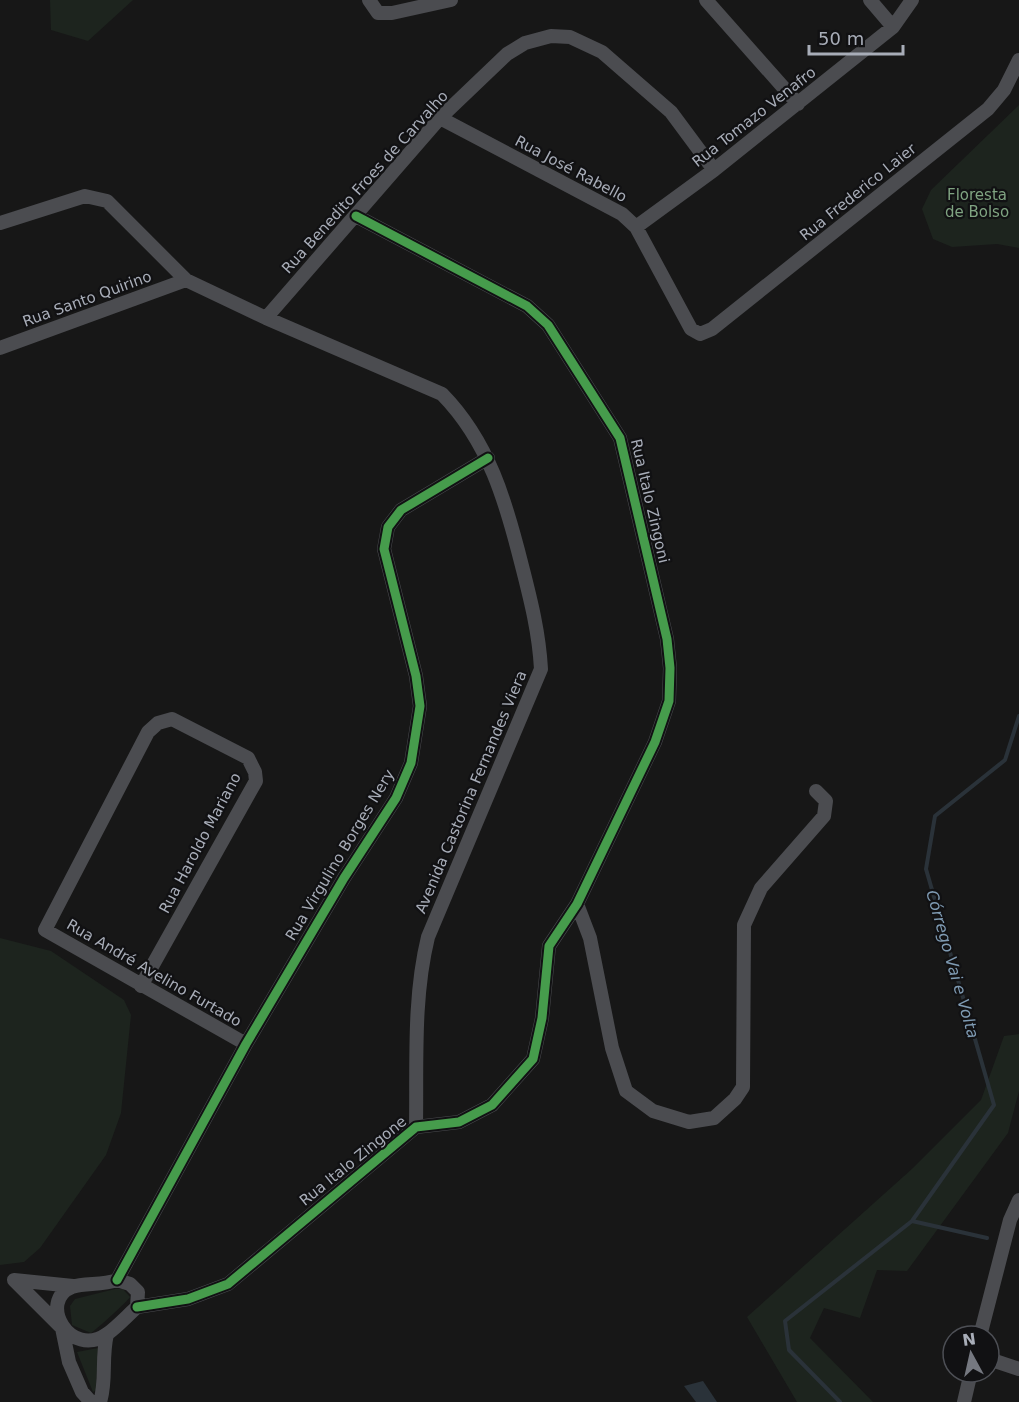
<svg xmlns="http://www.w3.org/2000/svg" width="1019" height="1402" viewBox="0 0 1019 1402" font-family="'DejaVu Sans',sans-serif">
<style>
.green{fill:#1d241e}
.water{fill:#2a3239}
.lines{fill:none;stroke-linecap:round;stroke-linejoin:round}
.stream{stroke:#2a3239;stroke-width:4}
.minor{stroke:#4b4c50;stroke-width:14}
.cycleway-casing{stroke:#111113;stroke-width:13}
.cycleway{stroke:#469c4c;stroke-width:9}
.labels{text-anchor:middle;stroke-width:4.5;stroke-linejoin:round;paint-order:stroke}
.street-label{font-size:15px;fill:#a8adb8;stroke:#111113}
.park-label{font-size:15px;fill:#7fa381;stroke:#111113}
.water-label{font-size:16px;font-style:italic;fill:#7f9bb3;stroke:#111113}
</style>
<rect width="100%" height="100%" fill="#171717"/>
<path class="green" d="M 50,0 L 133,0 L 88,41 L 51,30 Z
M 1019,105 L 1019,248 L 997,244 L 952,247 L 933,239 L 922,209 L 931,190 Z
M 0,938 L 51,951 L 124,1000 L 131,1015 L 121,1113 L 106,1155 L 40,1248 L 24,1262 L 0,1265 Z
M 1019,1034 L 1019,1091 L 1008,1133 L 907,1271 L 877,1270 L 860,1318 L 824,1308 L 810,1338 L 873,1402 L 797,1402 L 747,1317 L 913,1168 L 981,1100 L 1004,1036 Z
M 115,1289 L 123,1289 L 130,1297 C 128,1301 97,1329 91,1333 L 72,1325 L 70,1306 L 75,1299 Z
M 98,1348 L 96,1390 L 93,1392 L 77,1352 Z"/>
<path class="water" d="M 703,1381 L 717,1402 L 696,1402 L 684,1386 Z"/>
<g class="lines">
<path class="stream" d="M 912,1221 L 987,1238
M 840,1402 L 789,1350 L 785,1321 L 912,1221 L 994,1105 L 926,869 L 935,816 L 1005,760 L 1019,716"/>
<path class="minor" d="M 369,0 L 378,13 L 392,13 L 451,0
M 706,0 L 798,104
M 870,0 L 893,27
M 440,118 L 622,214 L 636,227 L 691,329 L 700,334 L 712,329 L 988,109 L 1004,90 L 1019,60
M 0,223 L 85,196 L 107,201 L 186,280 L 266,318 L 442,394 C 489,442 506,502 522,566 C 531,601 539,633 541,669 L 428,937 C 413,998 417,1064 416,1127
M 636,227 L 714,170 L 893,27 L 912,0
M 266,318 L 440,118 L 507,54 L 525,43 L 551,36 L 570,37 L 602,52 L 671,112 L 714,170
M 0,348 L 186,280
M 577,904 L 590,938 L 612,1048 L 626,1091 L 653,1111 L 689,1122 L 714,1118 L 735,1099 L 743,1087 L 744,925 L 761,888 L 824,816 L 826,801 L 816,791
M 141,986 L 256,781 L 255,772 L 248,758 L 172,719 L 158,723 L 148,732 L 45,930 L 246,1044
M 117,1280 L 130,1284 L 138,1292 L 137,1307 C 128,1315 117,1327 107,1334 C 70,1360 37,1301 72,1287 C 85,1282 101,1286 117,1280 L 246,1044 L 344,878 L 396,798 L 411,763 L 420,706 L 416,676 L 384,549 L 388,527 L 401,510 L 488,458
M 73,1286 L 14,1280 L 62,1328 L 69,1362 L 82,1392 L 91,1402
M 137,1307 L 188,1299 L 228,1284 L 416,1127 L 459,1122 L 492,1105 L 533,1059 L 542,1018 L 549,946 L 577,904 L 655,742 L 669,701 L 670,668 L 667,639 L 620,438 L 548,325 L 527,306 L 356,216
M 980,1336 L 1010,1220 L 1019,1200
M 989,1359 L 1019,1369
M 100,1402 C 107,1380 101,1359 107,1334
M 964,1402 L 971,1372"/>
<g class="cycleway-casing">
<path id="cycleway" d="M 117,1280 L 246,1044 L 344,878 L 396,798 L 411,763 L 420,706 L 416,676 L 384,549 L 388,527 L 401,510 L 488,458
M 137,1307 L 188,1299 L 228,1284 L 416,1127 L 459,1122 L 492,1105 L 533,1059 L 542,1018 L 549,946 L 577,904 L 655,742 L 669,701 L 670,668 L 667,639 L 620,438 L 548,325 L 527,306 L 356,216"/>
</g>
<use href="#cycleway" class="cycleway"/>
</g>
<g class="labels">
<g class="street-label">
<text transform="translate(754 117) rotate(-38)" y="5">Rua Tomazo Venafro</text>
<text transform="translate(571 169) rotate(28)" y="5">Rua José Rabello</text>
<text transform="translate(365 182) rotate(-48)" y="5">Rua Benedito Froes de Carvalho</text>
<text transform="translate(858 192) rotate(-39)" y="5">Rua Frederico Laier</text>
<text transform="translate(87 299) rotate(-20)" y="5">Rua Santo Quirino</text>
<text transform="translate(650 501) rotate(77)" y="5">Rua Italo Zingoni</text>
<text transform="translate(471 792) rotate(-67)" y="5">Avenida Castorina Fernandes Viera</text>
<text transform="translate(200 843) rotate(-62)" y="5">Rua Haroldo Mariano</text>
<text transform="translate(340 855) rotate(-59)" y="5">Rua Virgulino Borges Nery</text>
<text transform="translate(154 973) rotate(30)" y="5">Rua André Avelino Furtado</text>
<text transform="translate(353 1161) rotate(-39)" y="5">Rua Italo Zingone</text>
</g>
<g class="park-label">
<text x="977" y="200">Floresta<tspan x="977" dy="17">de Bolso</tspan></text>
</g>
<g class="water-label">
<text transform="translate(953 964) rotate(74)" y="6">Córrego Vai e Volta</text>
</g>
</g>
<g transform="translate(971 1354) rotate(352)"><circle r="28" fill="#111113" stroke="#4d4f55" stroke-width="1.5"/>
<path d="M0-4.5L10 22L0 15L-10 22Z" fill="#757880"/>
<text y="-9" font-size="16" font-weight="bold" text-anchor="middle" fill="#a8adb8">N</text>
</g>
<path d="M809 45v9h94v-9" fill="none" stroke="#a8adb8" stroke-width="3"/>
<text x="818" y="45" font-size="18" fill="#a8adb8" stroke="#111113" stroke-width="4.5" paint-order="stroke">50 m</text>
</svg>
